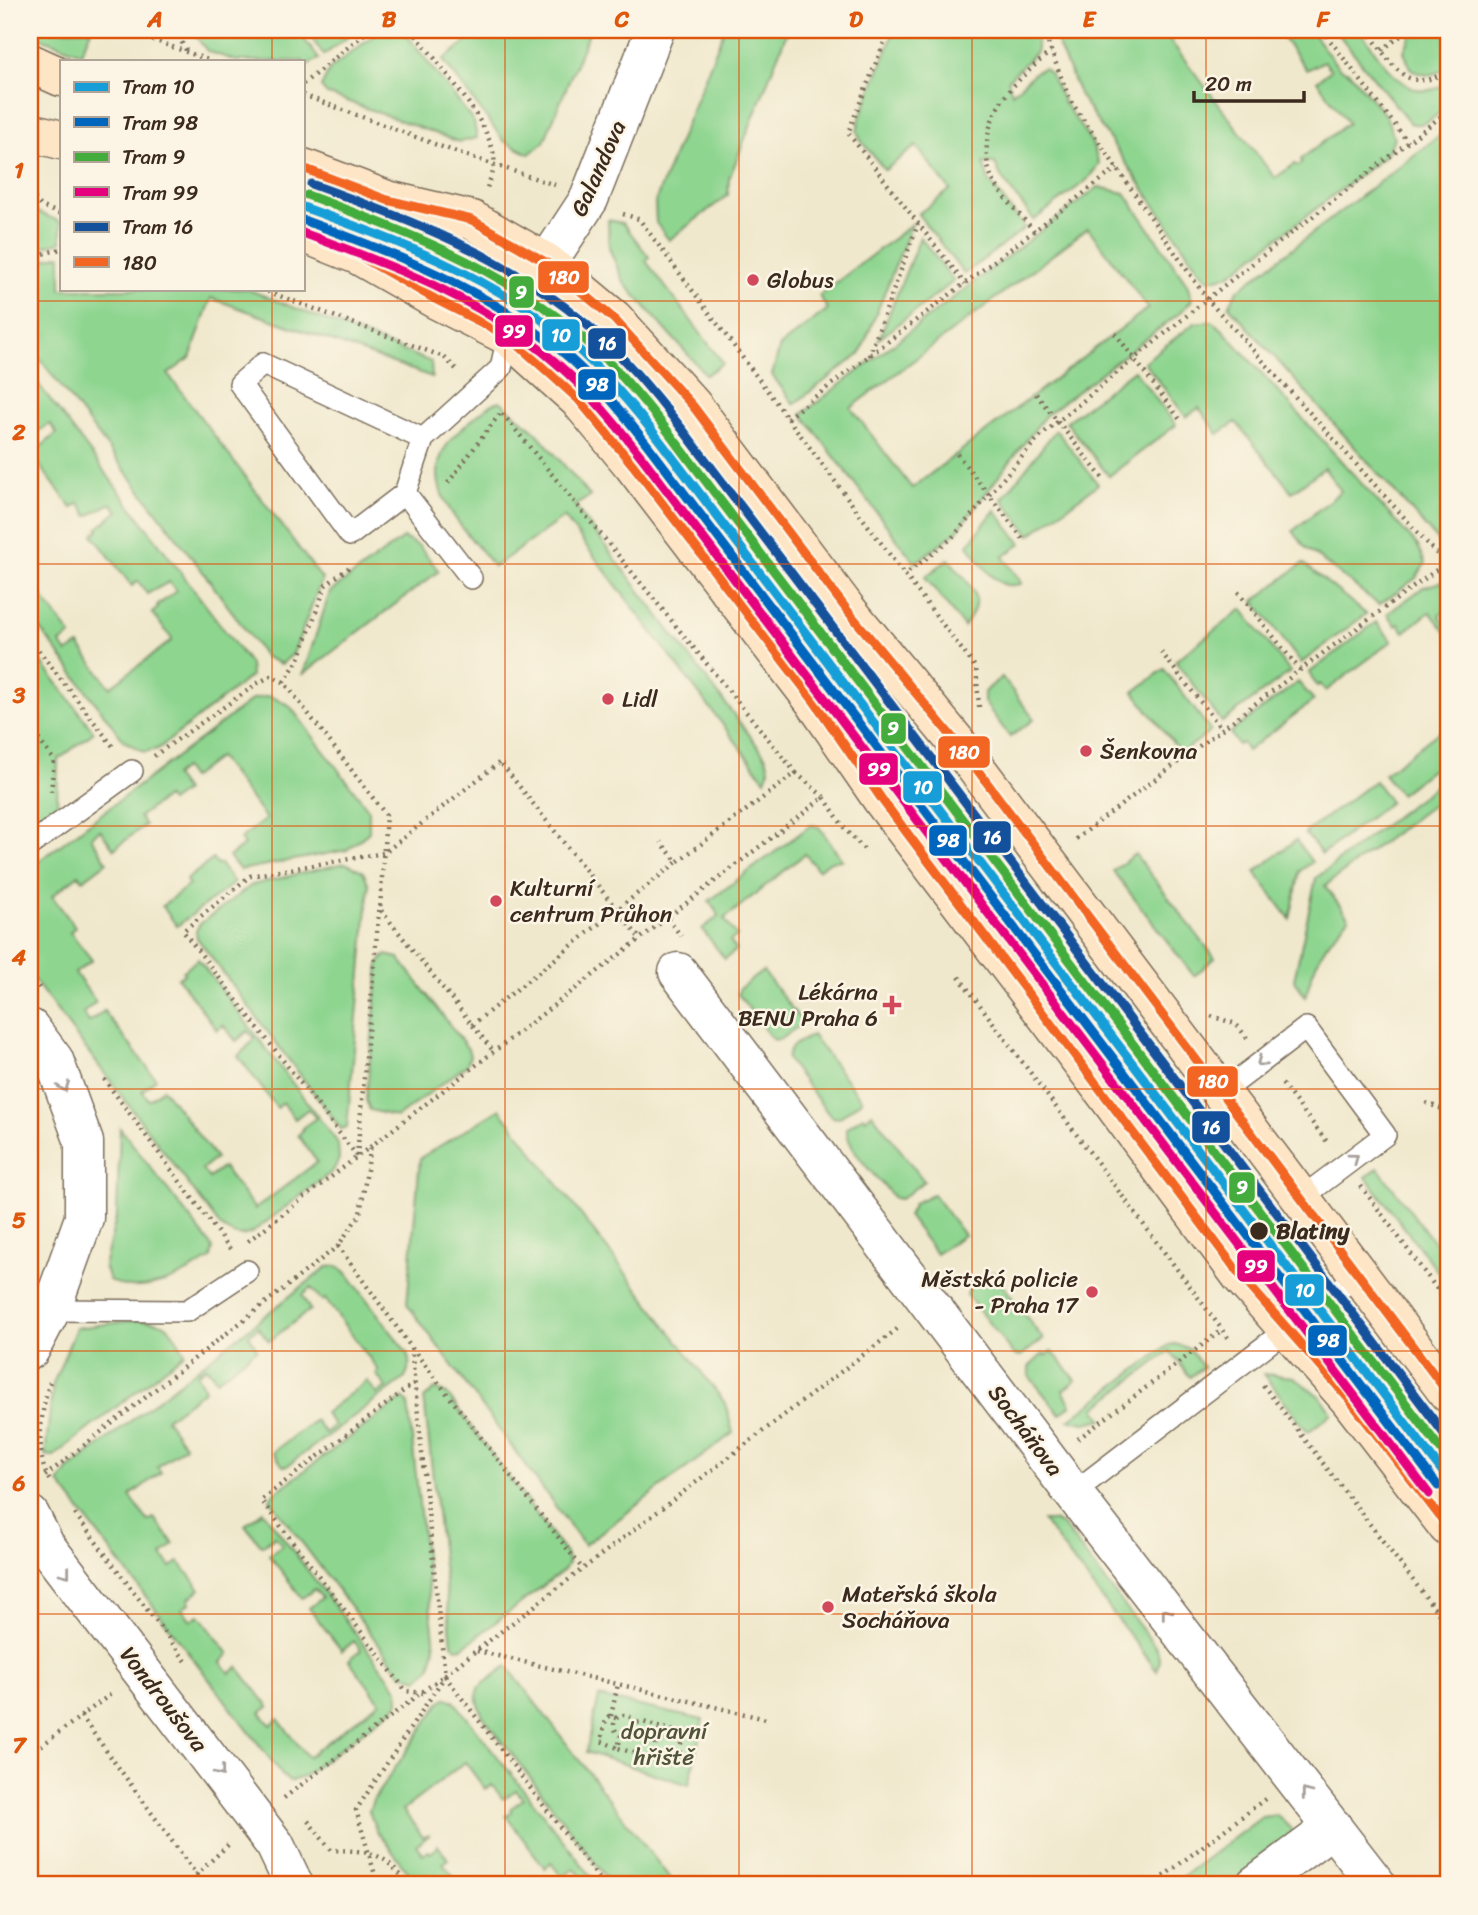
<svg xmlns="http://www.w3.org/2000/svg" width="1478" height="1915" viewBox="0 0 1478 1915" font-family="Sriracha,sans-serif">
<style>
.green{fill:#8ed590;stroke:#648057;stroke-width:2;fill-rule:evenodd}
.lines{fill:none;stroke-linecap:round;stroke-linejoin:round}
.lane-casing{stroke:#7a6c5b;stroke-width:24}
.street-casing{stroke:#7a6c5b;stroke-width:41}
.secondary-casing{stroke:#7a6c5b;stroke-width:41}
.path{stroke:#7a6c5b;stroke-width:4.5;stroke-dasharray:2 5;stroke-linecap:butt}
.lane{stroke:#fff;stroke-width:21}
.street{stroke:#fff;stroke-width:38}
.secondary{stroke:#fde5c5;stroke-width:38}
.bus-1-casing{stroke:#fcf5e5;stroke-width:14}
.bus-1{stroke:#f26522;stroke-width:9}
.tram-1-casing{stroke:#fcf5e5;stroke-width:14}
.tram-2-casing{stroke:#fcf5e5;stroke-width:14}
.tram-3-casing{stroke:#fcf5e5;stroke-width:14}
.tram-4-casing{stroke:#fcf5e5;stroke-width:14}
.tram-5-casing{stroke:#fcf5e5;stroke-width:14}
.tram-1{stroke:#179ed8;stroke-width:9}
.tram-2{stroke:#0065bd;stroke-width:9}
.tram-3{stroke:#43ac3c;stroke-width:9}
.tram-4{stroke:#e5007d;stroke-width:9}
.tram-5{stroke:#13519c;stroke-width:9}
.oneway{stroke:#a79f9a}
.grid{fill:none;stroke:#df570d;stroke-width:2;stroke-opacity:0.55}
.poi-dot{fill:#d1495b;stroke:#fcf5e5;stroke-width:2.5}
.stop-dot{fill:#3b2a1e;stroke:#fcf5e5;stroke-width:2.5}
.labels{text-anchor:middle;stroke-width:5;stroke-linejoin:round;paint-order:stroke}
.street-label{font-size:23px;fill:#3b2a1e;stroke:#fcf5e5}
.poi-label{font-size:23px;fill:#3b2a1e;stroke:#fcf5e5;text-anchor:start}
.stop-label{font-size:23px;font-weight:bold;fill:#3b2a1e;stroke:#fcf5e5;text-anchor:start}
.park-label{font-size:23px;fill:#50553a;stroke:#fcf5e5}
.line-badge{stroke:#fcf5e5;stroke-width:2.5}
.badge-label{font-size:19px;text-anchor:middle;font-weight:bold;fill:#fff}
.neatline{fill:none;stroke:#df570d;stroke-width:2.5}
.grid-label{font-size:23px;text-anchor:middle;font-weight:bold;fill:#df570d}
</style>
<rect width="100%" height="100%" fill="#fcf5e5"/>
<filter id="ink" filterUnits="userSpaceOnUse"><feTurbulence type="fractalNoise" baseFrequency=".0143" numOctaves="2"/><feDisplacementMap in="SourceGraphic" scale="14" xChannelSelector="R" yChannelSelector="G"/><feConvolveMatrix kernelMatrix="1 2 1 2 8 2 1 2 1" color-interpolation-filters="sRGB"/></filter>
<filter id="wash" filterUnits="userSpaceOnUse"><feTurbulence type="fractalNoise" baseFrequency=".00686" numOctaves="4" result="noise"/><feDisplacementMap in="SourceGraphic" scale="28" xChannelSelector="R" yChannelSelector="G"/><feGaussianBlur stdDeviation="1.57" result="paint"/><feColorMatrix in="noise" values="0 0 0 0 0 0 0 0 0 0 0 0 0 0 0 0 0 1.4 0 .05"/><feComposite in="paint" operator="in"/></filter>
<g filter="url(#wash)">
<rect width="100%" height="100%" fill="#f0e8cc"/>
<path class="green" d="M 30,30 L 91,30 L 81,53 L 30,34 Z
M 191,30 L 270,30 L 274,35 L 281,30 L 297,30 L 319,59 L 303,67 L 303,61 L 236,61 L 207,51 Z
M 305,30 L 357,30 L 324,55 Z
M 381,30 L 399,30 L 406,34 L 474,122 L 477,138 L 459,142 L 327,94 L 321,87 L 330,69 Z
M 482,30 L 590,30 L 544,142 L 529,154 L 504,141 L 443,60 Z
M 724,30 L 788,30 L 729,179 L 728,195 L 669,240 L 656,223 L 655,202 Z
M 895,30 L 1036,30 L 1037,51 L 1008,80 L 1012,93 L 1038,70 L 1044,68 L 1050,74 L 1064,103 L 1092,143 L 1099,164 L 1087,180 L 1034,220 L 1001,177 L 995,163 L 983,163 L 989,181 L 1025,228 L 964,274 L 918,214 L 950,190 L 916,146 L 885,170 L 861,141 L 857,131 L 860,118 Z
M 1056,30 L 1162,30 L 1275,178 L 1295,164 L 1298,166 L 1302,163 L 1301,159 L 1348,123 L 1317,81 L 1331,70 L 1324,61 L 1307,70 L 1277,30 L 1310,30 L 1339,68 L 1349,72 L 1386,116 L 1394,138 L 1386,155 L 1229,275 L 1209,280 L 1200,271 L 1080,96 L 1058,45 Z
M 1335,30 L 1360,30 C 1382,59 1406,109 1448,83 L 1448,106 C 1437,114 1425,129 1410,123 Z
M 1413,30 L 1448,30 L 1448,67 C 1435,75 1424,79 1410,68 L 1404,51 Z
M 1448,129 L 1448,552 L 1229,306 L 1237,291 Z
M 1098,187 L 1125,193 L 1187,284 L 1192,300 L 1181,312 L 1045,416 L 957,531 L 915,563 L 802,414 ZM 1088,228 L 1148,308 L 912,488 L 851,408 Z
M 30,209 L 61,222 L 61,242 L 30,250 Z
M 608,220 L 622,223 L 626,227 L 649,257 L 646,261 L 723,363 L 706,375 L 624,283 L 609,248 Z
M 912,224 L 860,354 L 794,404 L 772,375 L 780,346 L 828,309 L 819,296 Z
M 920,237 L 954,281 L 879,339 Z
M 61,255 L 61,289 L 247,289 L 431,362 L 432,377 L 211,298 L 190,358 L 168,374 L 322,579 L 293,654 L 281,664 L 265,657 L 203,572 L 30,346 L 30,263 Z
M 1211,321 L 1221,328 L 1418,546 L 1425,564 L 1416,578 L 1379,605 L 1305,547 L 1293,531 L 1341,491 L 1324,468 L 1292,492 L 1236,422 L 1218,434 L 1199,408 L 1186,417 L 1144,362 L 1195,323 Z
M 1134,370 L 1176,425 L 1109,476 L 1066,422 Z
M 30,373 L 250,664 L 251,676 L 158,749 L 144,752 L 124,741 L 30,615 L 30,581 L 71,635 L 60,643 L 67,653 L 79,645 L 110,687 L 171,641 L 172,639 L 152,613 L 158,608 L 157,606 L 176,591 L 169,582 L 147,594 L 138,581 L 132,586 L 93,535 L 99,530 L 98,528 L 118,511 L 111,503 L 88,516 L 79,503 L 72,508 L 33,457 L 39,452 L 38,449 L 57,433 L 50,424 L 30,436 Z
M 500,401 L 537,433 L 590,496 L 575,506 L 766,757 L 769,769 L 765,780 L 564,517 L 494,567 C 460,523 404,475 465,426 C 476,417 487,405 500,401 Z
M 1056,430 L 1098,484 L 1030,535 L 1002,499 Z
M 995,510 L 1021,544 L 1003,557 L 1022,583 C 997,595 981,562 968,545 Z
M 403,538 L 419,546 L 439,571 L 303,674 L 330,592 Z
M 949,559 C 970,587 988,595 964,627 L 925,577 Z
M 1303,563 L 1366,614 L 1301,663 L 1254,601 Z
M 1441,582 L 1448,586 L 1448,608 L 1439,615 L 1448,628 L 1448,635 L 1430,612 L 1404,632 L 1399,624 L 1396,626 L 1387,614 L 1424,587 Z
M 1242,609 L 1290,672 L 1222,722 L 1175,661 Z
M 1376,622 L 1392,641 L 1326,691 L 1320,684 L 1317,686 L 1309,673 Z
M 30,647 L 94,732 L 58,760 L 57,806 L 30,827 Z
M 1164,669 L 1211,731 L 1181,753 L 1134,692 Z
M 1002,677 L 1034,719 L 1010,737 L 984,702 L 984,692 Z
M 1298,682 L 1314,700 L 1247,751 L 1242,743 L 1238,745 L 1230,733 Z
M 270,696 L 289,705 L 369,810 L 369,832 L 347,850 L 240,870 L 229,857 L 244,845 L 240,839 L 266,819 L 219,757 L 191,778 L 184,768 L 174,776 L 185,791 L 170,802 L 166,797 L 139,817 L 145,825 L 114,849 L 100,830 L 91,837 L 107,862 L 83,880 L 79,875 L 52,896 L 75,927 L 70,932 L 92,960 L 75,973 L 96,1002 L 83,1013 L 89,1022 L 104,1011 L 156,1079 L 142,1091 L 149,1100 L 163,1089 L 216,1158 L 202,1169 L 209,1178 L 223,1167 L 255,1209 L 317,1162 L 298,1135 L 303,1130 L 302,1128 L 316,1118 L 308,1109 L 295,1119 L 283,1103 L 277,1108 L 238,1056 L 255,1039 L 248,1031 L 236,1041 L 223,1025 L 217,1030 L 178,978 L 184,974 L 183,971 L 198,959 L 338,1143 L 339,1159 L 333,1171 L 253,1232 C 239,1239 233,1235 221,1227 L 30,975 L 30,868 L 253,699 Z
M 1448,725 L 1448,757 L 1400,794 L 1384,774 Z
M 1448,776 L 1448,793 L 1325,886 L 1349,918 C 1325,944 1313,962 1306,997 L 1294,980 L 1316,878 Z
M 1375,781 L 1390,802 L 1322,854 L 1305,833 Z
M 811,825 L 819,827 L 842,860 L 831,861 L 818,870 L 805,854 L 724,919 L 737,936 L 730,941 L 736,950 L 725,959 L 702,929 L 719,916 L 709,901 Z
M 1296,840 L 1312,862 L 1300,871 L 1290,919 L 1255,872 Z
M 1135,854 L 1215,958 L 1194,976 L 1113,871 Z
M 213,859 L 217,865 L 220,864 L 234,883 L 177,926 L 162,906 L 189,885 L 186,880 Z
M 345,863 L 363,871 L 369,885 L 347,1127 L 341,1129 L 197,938 L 196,931 L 200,924 L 252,885 Z
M 386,955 L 399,958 L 468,1049 L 470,1056 L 467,1065 L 397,1117 L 370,1110 L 366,1100 L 379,963 Z
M 763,971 L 803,1023 L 779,1040 L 772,1039 L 738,994 L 740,988 Z
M 812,1035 L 862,1100 L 839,1118 L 831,1117 L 787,1059 C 790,1041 803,1042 812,1035 Z
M 500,1109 L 725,1403 L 733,1433 L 584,1545 L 407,1304 L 420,1158 Z
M 872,1113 L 924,1181 L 901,1199 L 894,1198 C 882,1182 844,1148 847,1128 L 863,1116 L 866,1119 Z
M 120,1128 L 213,1248 L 211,1258 C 189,1273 158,1289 130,1287 C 123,1287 115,1282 109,1280 L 104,1266 L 117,1214 Z
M 1378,1168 L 1448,1261 L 1442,1268 L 1448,1276 L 1448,1285 L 1366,1177 Z
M 933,1194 L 964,1235 L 936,1254 L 908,1216 L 914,1203 Z
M 338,1266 L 346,1272 L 407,1353 L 410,1364 L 405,1378 L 287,1466 L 283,1466 L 273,1452 L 315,1420 L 325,1433 L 334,1426 L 325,1413 L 367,1381 L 377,1394 L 386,1387 L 376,1374 L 379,1371 L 325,1299 L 322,1301 L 311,1288 L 302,1295 L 310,1310 L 269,1341 L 258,1327 L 249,1335 L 257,1349 L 217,1380 L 206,1367 L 197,1374 L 205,1390 L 166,1419 L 185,1446 L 157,1467 L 161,1472 L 130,1496 L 148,1521 L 154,1518 L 174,1544 L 162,1555 L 171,1567 L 179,1562 L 200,1589 L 188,1599 L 190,1602 L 182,1609 L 191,1620 L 199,1615 L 229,1654 L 221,1662 L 230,1673 L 238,1667 L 269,1707 L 260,1713 L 271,1725 L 278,1719 L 308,1757 L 380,1702 L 349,1660 L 361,1650 L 354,1641 L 342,1651 L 309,1608 L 322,1598 L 315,1589 L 302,1598 L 269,1555 L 282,1545 L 275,1536 L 262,1546 L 245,1525 L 263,1511 L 398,1690 L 399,1702 L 393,1709 L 301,1778 L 290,1781 L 283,1776 L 59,1483 L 68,1470 L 327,1267 Z
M 993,1272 L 1043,1339 L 1021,1356 L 1014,1355 L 967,1295 L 969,1289 L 984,1275 L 986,1277 Z
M 137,1320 C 171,1322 168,1325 185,1353 L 54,1456 L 45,1455 L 53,1384 L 76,1328 Z
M 1175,1344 L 1189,1348 L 1203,1367 L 1190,1377 L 1170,1351 L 1095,1408 L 1103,1419 L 1085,1423 L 1069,1420 L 1169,1345 Z
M 1052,1351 L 1076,1380 L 1063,1390 L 1071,1405 L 1060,1414 L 1029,1376 L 1029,1367 L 1044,1353 L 1046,1356 Z
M 1264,1374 L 1294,1377 L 1319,1396 L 1332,1413 L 1308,1432 Z
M 435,1389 L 447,1394 L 567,1555 L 568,1563 L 564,1570 L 463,1647 L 457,1648 L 452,1644 L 424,1399 Z
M 403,1398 L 408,1403 L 435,1648 L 430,1668 L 418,1679 L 401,1674 L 270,1500 L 273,1494 Z
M 1043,1521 L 1054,1521 L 1064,1527 L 1157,1649 L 1160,1661 L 1157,1671 Z
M 507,1666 L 675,1885 L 612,1885 L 482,1715 L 477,1697 L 478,1688 Z
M 599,1697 L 703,1720 L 689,1785 L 586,1752 Z
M 447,1698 L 454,1701 L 598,1885 L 572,1885 L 582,1878 L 574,1868 L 562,1877 L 551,1863 L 545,1868 L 506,1816 L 512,1812 L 510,1809 L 523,1799 L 516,1790 L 503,1799 L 492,1785 L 485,1789 L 465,1762 L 403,1810 L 423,1837 L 430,1835 L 416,1845 L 423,1854 L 429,1851 L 431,1853 L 438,1847 L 437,1844 L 448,1859 L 443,1863 L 460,1885 L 418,1885 L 376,1830 L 369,1811 L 373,1800 L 440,1703 Z
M 1277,1815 L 1292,1830 L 1278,1856 L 1239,1885 L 1171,1885 L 1262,1817 Z"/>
</g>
<g filter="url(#ink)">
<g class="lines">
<g class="lane-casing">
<path id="lane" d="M 263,364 L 423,439 L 405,493 L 350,535 L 240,384 Z
M 423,439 L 501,368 L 508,336
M 405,493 L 471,578
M 30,845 L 132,771
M 1221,1093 L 1306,1028 L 1385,1135 L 1300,1199
M 51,1310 L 187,1311 L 247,1271
M 1073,1493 L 1358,1275"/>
</g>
<g class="street-casing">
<path id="street" d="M 508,336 L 517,303 L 526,287 L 547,263 L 589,199 L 655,30
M 678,972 L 1073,1493 L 1377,1885
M 30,1028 L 54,1060 L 84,1142 L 84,1218 L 51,1310 L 30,1350
M 30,1515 L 45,1545 L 275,1845 L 294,1885
M 1255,1885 L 1333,1827"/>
</g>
<g class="secondary-casing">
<path id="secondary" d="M 30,63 L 61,77
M 30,132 L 61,140
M 303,168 L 387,200 L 472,220 L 547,263 L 614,319 L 693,406 L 847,610 L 957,743 L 1448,1393
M 303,233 L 358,255 L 435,299 L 508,336 L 579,400 L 633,465 L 814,701 L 883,801 L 1106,1094 L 1241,1276 L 1349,1399 L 1448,1527"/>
</g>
<path class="path" d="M 126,30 L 211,61
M 175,30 L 187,52
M 412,30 C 434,59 500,131 494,167 C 493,174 489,181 487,188
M 889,30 L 848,133 L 965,284
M 1043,30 L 1070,100 L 1207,299 L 1448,566
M 1322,30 L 1408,142
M 1367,30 C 1390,60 1405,99 1448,70
M 1382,50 L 1406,32 L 1405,30
M 303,84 L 369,30
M 303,95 L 456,152 L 555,185
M 30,193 L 41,206 L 61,214
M 623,214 L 639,219 L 905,575
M 1034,231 C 1021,215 1003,198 993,180 C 987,169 986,155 987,143 C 991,101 1020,78 1050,52
M 30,257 L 61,249
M 261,289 L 444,357 L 456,369
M 1115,333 L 1181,421
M 869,356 L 918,224
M 1036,394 L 1104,480
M 787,418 L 1117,168
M 957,454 L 1024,540
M 448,483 L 501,412 L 796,773 L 677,862
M 1238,592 L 1300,670
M 30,639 L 115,749
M 1161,652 L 1222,729
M 284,682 L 299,659 L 326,585 L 352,565
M 979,707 L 976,668 L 905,575 L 951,539 L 1039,437 L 1207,299 L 1448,111
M 30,728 L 54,760 L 51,792
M 154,756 L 258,683 L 271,676 L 284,682 L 386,815 L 380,909 L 494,1052
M 796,773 L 824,797
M 1076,839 L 1300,670 L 1446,563
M 668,919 L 681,936
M 30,975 L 42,992
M 959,977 L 1229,1339
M 1211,1016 L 1236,1024 L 1247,1038
M 472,1025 L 677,862 L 661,842
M 104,1079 L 230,1249
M 1282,1084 L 1328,1143
M 1426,1103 L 1448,1111
M 357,1156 L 183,931 L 250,876 L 384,853 L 500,762 L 641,940
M 357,1156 L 379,910
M 1361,1186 L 1448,1304
M 248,1241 L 824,797 L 845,829 L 864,849
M 338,1246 L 411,1347 L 582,1568
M 50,1382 C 41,1407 34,1461 51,1482
M 414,1383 L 261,1500 L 406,1691 L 423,1693
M 1263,1385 L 1448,1626
M 1078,1439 L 1222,1330
M 45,1476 L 338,1246 L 360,1214 L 371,1145
M 75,1514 L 188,1664
M 477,1651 L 766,1719
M 445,1676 L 604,1885
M614 1725a10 10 0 1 1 20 0a10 10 0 1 1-20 0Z
M 81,1716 L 204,1885
M 611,1716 L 618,1684
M 616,1718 L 609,1716 L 606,1719 L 601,1741 L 618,1748
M 621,1735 L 618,1748 L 669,1764 L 677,1760 L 683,1737 L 681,1733 L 643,1722 L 634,1723
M 30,1754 L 111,1694
M 653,1759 L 660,1726
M 284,1798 C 489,1641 694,1483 900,1327
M 308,1821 L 331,1850 C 372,1851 382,1851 409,1885
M 196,1875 L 229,1844
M 378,1885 L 356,1810 L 445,1676 L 411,1347
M 1152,1885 L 1265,1799"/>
<use href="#lane" class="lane"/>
<use href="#street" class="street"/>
<use href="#secondary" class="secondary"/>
<g class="bus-1-casing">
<path id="bus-1" d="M 303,168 L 387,200 L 472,220 L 547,263 L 614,319 L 693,406 L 847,610 L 957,743 L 1448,1393
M 303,233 L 358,255 L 435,299 L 508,336 L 579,400 L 633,465 L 814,701 L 883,801 L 1241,1276 L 1349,1399 L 1448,1527"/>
</g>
<use href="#bus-1" class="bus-1"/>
<g class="tram-1-casing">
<path id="tram-1" d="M 303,207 C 397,241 493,276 570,342 C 605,373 635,408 663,445 L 1448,1479"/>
</g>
<g class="tram-2-casing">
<path id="tram-2" d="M 303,220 C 394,253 484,288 560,350 C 596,379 625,416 653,452 L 1438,1486"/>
</g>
<g class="tram-3-casing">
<path id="tram-3" d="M 307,195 C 402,230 498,266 576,332 C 613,363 644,400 673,438 L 1448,1459"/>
</g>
<g class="tram-4-casing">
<path id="tram-4" d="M 303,233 C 391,265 482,299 554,361 C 588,390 616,424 644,460 L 1429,1494"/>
</g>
<g class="tram-5-casing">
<path id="tram-5" d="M 311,184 C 408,219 507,256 586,324 C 623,355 653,392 683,430 L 1448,1439"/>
</g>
<use href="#tram-1" class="tram-1"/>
<use href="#tram-2" class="tram-2"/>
<use href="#tram-3" class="tram-3"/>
<use href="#tram-4" class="tram-4"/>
<use href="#tram-5" class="tram-5"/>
</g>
<defs><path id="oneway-chevron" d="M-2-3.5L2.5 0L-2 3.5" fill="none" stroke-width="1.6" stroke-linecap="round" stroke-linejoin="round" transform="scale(1.75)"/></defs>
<g class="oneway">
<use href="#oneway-chevron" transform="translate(1261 1062) rotate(143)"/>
<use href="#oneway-chevron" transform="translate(64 1087) rotate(70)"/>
<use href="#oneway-chevron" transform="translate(1354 1158) rotate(-37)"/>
<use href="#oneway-chevron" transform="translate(66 1573) rotate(52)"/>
<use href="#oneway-chevron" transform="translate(1166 1613) rotate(-128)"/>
<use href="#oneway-chevron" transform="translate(220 1772) rotate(52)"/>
<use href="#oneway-chevron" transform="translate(1306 1793) rotate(-128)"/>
</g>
</g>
<path class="grid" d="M 272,30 L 272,61M 505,30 L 505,1885M 739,30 L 739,1885M 972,30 L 972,1885M 1206,30 L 1206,1885M 272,289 L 272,1885M 30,301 L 1448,301M 30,564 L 1448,564M 30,826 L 1448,826M 30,1089 L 1448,1089M 30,1351 L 1448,1351M 30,1614 L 1448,1614"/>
<g class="poi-dot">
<circle cx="753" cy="280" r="7"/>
<circle cx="608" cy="699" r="7"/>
<circle cx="1086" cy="751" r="7"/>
<circle cx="496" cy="901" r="7"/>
<path d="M888.5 994.5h7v7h7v7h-7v7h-7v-7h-7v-7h7z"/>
<circle cx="1092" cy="1292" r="7"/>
<circle cx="828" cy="1607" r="7"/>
</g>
<circle class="stop-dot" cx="1259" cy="1231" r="10"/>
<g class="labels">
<g class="street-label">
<text transform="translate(598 168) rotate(-66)" y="8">Galandova</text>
<text transform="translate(1026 1430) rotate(53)" y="8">Socháňova</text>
<text transform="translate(164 1699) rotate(52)" y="8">Vondroušova</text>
</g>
<g class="poi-label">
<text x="767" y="288">Globus</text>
<text x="622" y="707">Lidl</text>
<text x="1100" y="759">Šenkovna</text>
<text x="510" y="896">Kulturní<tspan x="510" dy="26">centrum Průhon</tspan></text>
<text x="878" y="1000" text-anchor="end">Lékárna<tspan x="878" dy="26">BENU Praha 6</tspan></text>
<text x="1078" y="1287" text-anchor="end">Městská policie<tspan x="1078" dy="26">- Praha 17</tspan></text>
<text x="842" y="1602">Mateřská škola<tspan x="842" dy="26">Socháňova</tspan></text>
</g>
<g class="stop-label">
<text x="1276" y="1239">Blatiny</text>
</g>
<g class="park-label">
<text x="664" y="1739">dopravní<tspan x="664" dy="26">hřiště</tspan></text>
</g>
</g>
<g class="line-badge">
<rect x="537" y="260" width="53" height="34" rx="7" fill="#f26522"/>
<rect x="508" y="275" width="27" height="34" rx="7" fill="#43ac3c"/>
<rect x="494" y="314" width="40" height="34" rx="7" fill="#e5007d"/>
<rect x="541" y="318" width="40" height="34" rx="7" fill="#179ed8"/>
<rect x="587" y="327" width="40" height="33" rx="7" fill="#13519c"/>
<rect x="577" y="368" width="40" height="33" rx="7" fill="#0065bd"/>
<rect x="880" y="712" width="27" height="33" rx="7" fill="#43ac3c"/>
<rect x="937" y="735" width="54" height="34" rx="7" fill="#f26522"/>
<rect x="858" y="752" width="41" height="34" rx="7" fill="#e5007d"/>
<rect x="902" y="770" width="41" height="34" rx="7" fill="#179ed8"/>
<rect x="972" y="820" width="40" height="34" rx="7" fill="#13519c"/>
<rect x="928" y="824" width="40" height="33" rx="7" fill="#0065bd"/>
<rect x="1186" y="1065" width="53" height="33" rx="7" fill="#f26522"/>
<rect x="1191" y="1110" width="40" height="34" rx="7" fill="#13519c"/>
<rect x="1228" y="1171" width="28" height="33" rx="7" fill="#43ac3c"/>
<rect x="1236" y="1249" width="40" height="34" rx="7" fill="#e5007d"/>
<rect x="1284" y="1273" width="41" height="34" rx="7" fill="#179ed8"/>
<rect x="1307" y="1324" width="41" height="33" rx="7" fill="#0065bd"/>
</g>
<g class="badge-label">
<text x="564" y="284">180</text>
<text x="521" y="299">9</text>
<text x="514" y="338">99</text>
<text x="561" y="342">10</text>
<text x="607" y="350">16</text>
<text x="597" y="391">98</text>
<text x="893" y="735">9</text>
<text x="964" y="759">180</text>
<text x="879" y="776">99</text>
<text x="923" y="794">10</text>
<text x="992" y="844">16</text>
<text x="948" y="847">98</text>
<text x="1213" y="1088">180</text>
<text x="1211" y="1134">16</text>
<text x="1242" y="1194">9</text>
<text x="1256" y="1273">99</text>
<text x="1305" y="1297">10</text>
<text x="1328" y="1347">98</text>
</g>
<rect width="1478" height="1915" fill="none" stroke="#fcf5e5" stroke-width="77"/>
<rect x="60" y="60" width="245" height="231" fill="#fcf5e5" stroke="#afa495" stroke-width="2"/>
<rect x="74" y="82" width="35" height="10" fill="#179ed8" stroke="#afa495" stroke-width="2"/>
<text x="122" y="94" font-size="21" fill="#3b2a1e">Tram 10</text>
<rect x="74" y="117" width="35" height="10" fill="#0065bd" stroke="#afa495" stroke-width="2"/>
<text x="122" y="130" font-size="21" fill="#3b2a1e">Tram 98</text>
<rect x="74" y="152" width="35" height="10" fill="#43ac3c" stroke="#afa495" stroke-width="2"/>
<text x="122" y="164" font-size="21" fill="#3b2a1e">Tram 9</text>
<rect x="74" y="187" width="35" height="10" fill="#e5007d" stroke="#afa495" stroke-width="2"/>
<text x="122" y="200" font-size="21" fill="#3b2a1e">Tram 99</text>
<rect x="74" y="222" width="35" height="10" fill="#13519c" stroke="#afa495" stroke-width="2"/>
<text x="122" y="234" font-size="21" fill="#3b2a1e">Tram 16</text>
<rect x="74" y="257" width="35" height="10" fill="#f26522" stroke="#afa495" stroke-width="2"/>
<text x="122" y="270" font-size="21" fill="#3b2a1e">180</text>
<path d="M1194 91v10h110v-10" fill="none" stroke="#3b2a1e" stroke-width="3.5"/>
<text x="1205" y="91" font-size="21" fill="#3b2a1e" stroke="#fcf5e5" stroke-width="5" paint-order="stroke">20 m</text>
<rect x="38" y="38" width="1402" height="1838" class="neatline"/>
<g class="grid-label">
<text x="155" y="27">A</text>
<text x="389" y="27">B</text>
<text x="622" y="27">C</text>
<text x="856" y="27">D</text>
<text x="1089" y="27">E</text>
<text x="1323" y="27">F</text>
<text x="19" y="178">1</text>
<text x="19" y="440">2</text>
<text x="19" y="703">3</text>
<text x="19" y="965">4</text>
<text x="19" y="1228">5</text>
<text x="19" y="1491">6</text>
<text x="19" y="1753">7</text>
</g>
</svg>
